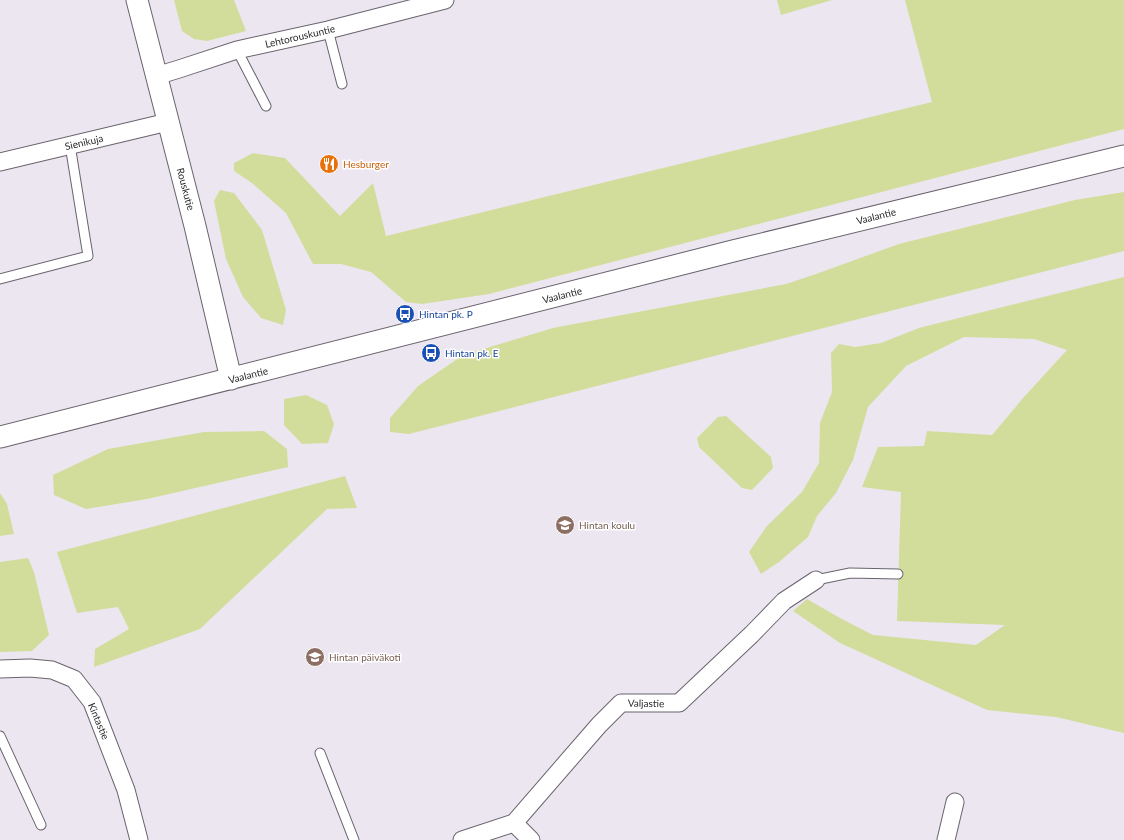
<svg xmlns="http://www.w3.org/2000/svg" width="1124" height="840" viewBox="0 0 1124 840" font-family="Lato,sans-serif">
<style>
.green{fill:#d2dd9b}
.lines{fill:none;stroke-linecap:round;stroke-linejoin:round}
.service-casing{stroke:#69636d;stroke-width:11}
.minor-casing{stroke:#69636d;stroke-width:19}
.tertiary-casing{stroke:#69636d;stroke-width:23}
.service{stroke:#fff;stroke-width:9}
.minor{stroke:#fff;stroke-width:17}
.tertiary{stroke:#fff;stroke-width:21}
.labels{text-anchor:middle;stroke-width:3;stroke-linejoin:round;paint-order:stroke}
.street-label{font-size:10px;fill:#2a282c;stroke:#fff}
.food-label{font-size:10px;fill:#c56008;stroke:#fff;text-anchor:start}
.transit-label{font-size:10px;fill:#164399;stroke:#fff;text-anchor:start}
.education-label{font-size:10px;fill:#785e54;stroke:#fff;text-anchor:start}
</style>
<rect width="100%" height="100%" fill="#ece6f1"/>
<path class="green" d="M 174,0 L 234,0 L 246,31 L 207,41 L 194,39 L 182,31 Z
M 777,0 L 832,0 L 781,15 Z
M 905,0 L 1124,0 L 1124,129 L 489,294 L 422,304 L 406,302 L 371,272 L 341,264 L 313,264 L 286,213 L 252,183 L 234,171 L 234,163 L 253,153 L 285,158 L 340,216 L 373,183 L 386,236 L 932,102 Z
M 220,190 L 234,193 L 262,230 L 286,310 L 283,325 L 261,318 L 243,297 L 226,259 L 214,201 Z
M 1124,192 L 1124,251 L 409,434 L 390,432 L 390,418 L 418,386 L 463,355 L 553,328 L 786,284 L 816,274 L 899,244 L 1075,200 Z
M 1124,277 L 1124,733 L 1056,717 L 987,710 L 840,643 L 793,611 L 807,599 L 840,618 L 873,635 L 976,645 L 1005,625 L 897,621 L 901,492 L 862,487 L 878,447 L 924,446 L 927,431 L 992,435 L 1024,397 L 1067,350 L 1034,339 L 964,337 L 906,366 L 868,407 L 853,460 L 836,493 L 817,516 L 808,537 L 779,562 L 761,574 L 749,552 L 767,526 L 802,492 L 819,463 L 820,423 L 832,392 L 831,353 L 839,344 L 855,347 L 881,343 L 919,328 Z
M 306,395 L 327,405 L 334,424 L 328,443 L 302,444 L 284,425 L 284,399 Z
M 726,416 L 771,457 L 773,468 L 752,490 L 742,488 L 699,447 L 697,438 L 718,417 Z
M 264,431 L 287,449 L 288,467 L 147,499 L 86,509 L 54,495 L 53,475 L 108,449 L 204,432 Z
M 345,476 L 357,508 L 327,509 L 200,629 L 94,667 L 95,649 L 129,629 L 118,607 L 77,613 L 57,552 Z
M 0,493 L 7,504 L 14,534 L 0,536 Z
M 28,558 L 34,572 L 49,635 L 32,651 L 0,652 L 0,562 Z"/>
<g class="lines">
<g class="service-casing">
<path id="service" d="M 328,30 L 342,84
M 237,50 L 266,106
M 0,279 L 88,256 L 70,145
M 816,580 L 850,573 L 898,574
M 0,736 L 41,825
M 320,753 L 354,840"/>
</g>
<g class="minor-casing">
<path id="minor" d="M 156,76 L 179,69 L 237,50 L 328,30 L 445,0
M 0,162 L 168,122
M 0,669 L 30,668 L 52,670 L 74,679 L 92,702 L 126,790 L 139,840
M 514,823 L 531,840
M 462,840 L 514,823 L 599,725 L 621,703 L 679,703 L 752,634 L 784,601 L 816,580
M 946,840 L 955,802"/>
</g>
<g class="tertiary-casing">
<path id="tertiary" d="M 137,0 L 195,226 L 231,379
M 0,437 L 733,251 L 1124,156"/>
</g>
<use href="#service" class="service"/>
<use href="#minor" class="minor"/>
<use href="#tertiary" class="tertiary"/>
</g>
<defs>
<g id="restaurant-disc" transform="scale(1)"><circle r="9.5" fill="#e8710a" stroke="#fff"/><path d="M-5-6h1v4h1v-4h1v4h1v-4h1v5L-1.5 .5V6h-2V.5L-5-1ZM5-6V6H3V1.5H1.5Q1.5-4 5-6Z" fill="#fff"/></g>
<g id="bus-disc" transform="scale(1)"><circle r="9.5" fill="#1a4fb4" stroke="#fff"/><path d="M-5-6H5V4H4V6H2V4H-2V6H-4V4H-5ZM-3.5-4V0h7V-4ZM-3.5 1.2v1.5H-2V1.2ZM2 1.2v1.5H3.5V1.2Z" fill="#fff"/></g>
<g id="school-disc" transform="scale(1)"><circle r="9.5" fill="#8d6e63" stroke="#fff"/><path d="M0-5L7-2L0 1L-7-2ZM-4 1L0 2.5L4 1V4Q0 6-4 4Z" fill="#fff"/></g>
</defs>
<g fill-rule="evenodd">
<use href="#restaurant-disc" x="329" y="164"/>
<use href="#bus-disc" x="405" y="314"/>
<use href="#bus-disc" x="431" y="353"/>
<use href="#school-disc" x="565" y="525"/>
<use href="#school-disc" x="315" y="657"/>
</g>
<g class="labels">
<g class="street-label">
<text transform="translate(300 36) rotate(-13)" y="4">Lehtorouskuntie</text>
<text transform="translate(84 142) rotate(-13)" y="4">Sienikuja</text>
<text transform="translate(186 189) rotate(75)" y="4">Rouskutie</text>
<text transform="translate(876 216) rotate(-14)" y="4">Vaalantie</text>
<text transform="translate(562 295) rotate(-14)" y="4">Vaalantie</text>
<text transform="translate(248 375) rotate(-14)" y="4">Vaalantie</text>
<text transform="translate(646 703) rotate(1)" y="4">Valjastie</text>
<text transform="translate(99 721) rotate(67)" y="4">Kintastie</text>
</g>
<g class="food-label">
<text x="343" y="168">Hesburger</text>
</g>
<g class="transit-label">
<text x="419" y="318">Hintan pk. P</text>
<text x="445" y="357">Hintan pk. E</text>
</g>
<g class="education-label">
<text x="579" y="529">Hintan koulu</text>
<text x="329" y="661">Hintan päiväkoti</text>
</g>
</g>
</svg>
